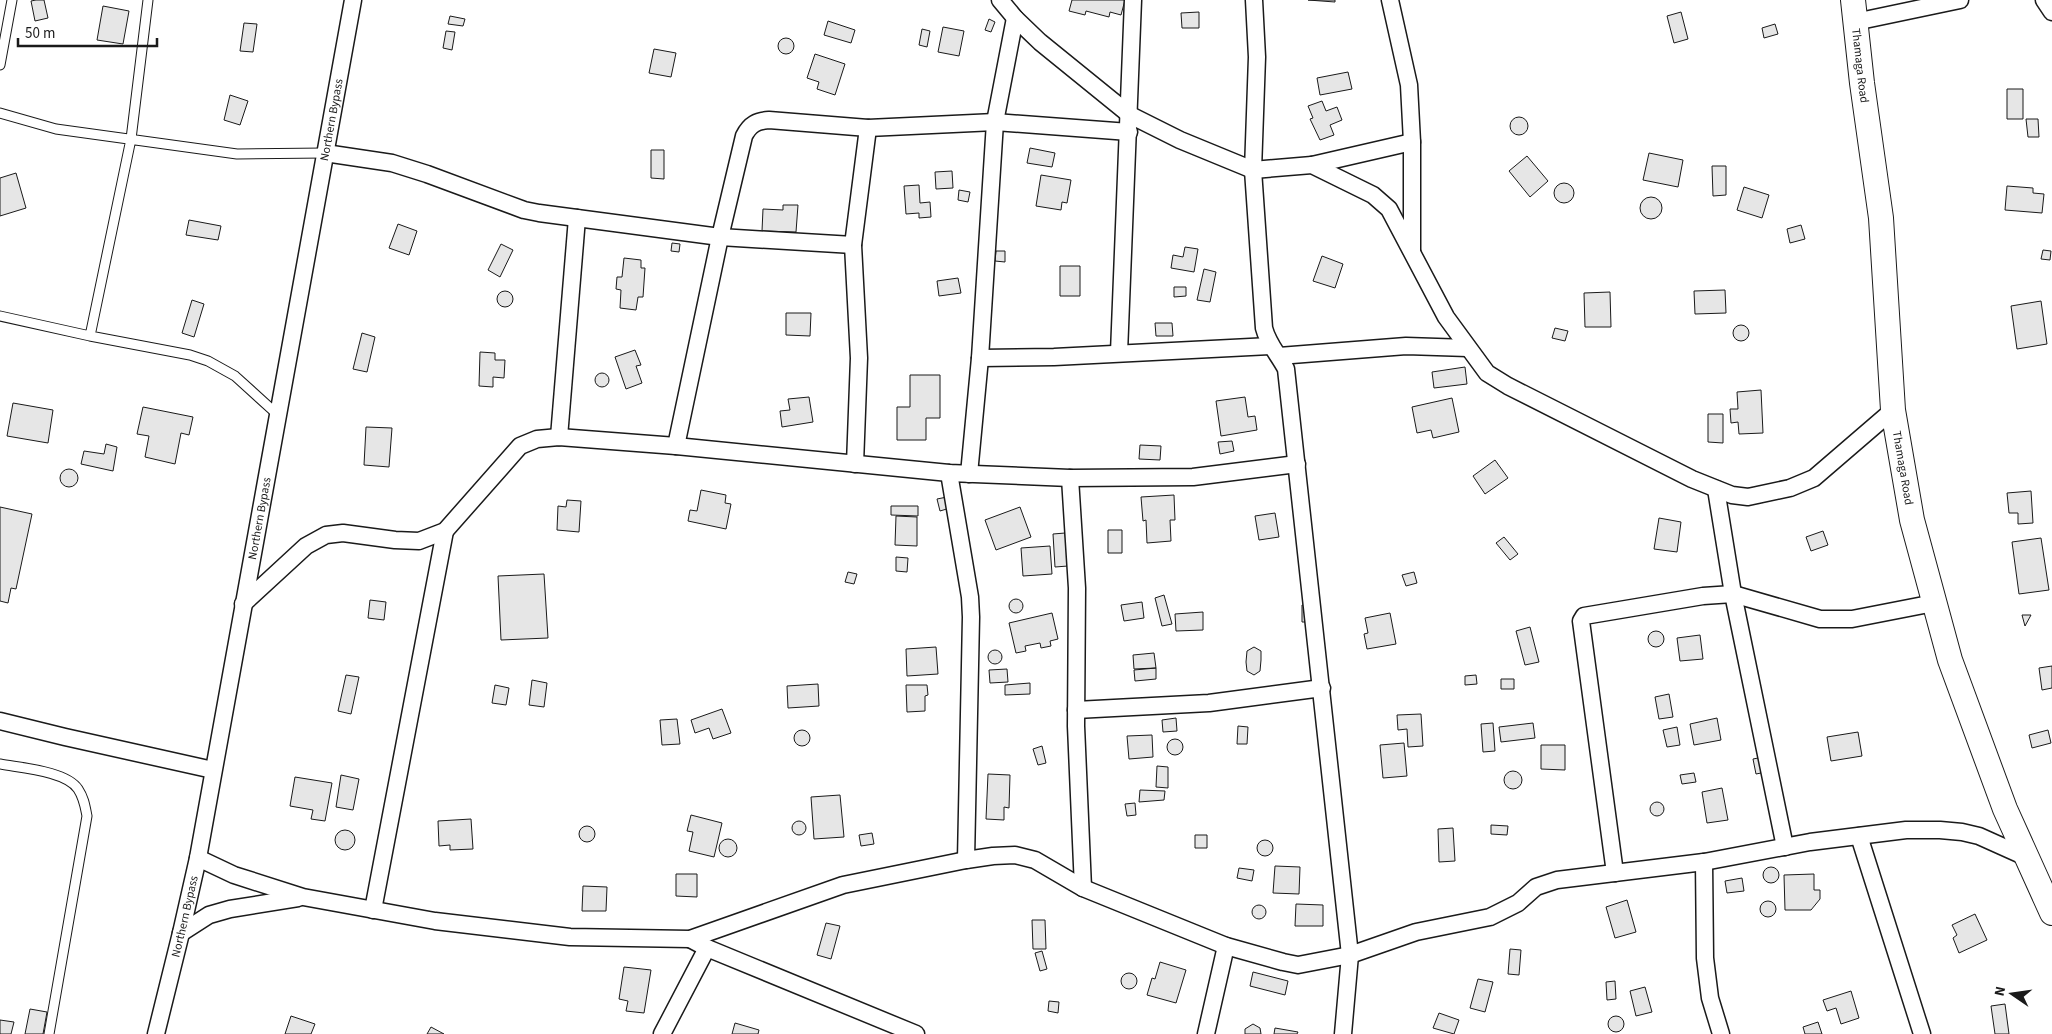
<svg xmlns="http://www.w3.org/2000/svg" width="2052" height="1034" viewBox="0 0 2052 1034" font-family="'Source Sans 3',sans-serif">
<style>
.building{fill:#e6e6e6;stroke:#1a1a1a}
.lines{fill:none;stroke-linecap:round;stroke-linejoin:round}
.lane-casing{stroke:#1a1a1a;stroke-width:11}
.street-casing{stroke:#1a1a1a;stroke-width:19}
.secondary-casing{stroke:#1a1a1a;stroke-width:26}
.lane{stroke:#fff;stroke-width:9}
.street{stroke:#fff;stroke-width:16}
.secondary{stroke:#fff;stroke-width:24}
.labels{text-anchor:middle;stroke-width:4;stroke-linejoin:round;paint-order:stroke}
.street-label{font-size:12px;fill:#1a1a1a;stroke:#fff}
</style>
<rect width="100%" height="100%" fill="#fff"/>
<path class="building" d="M 36,0 L 44,0 L 48,18 L 35,21 L 31,1 Z
M 1072,0 L 1125,0 L 1121,15 L 1110,12 L 1109,17 L 1086,11 L 1085,15 L 1069,11 Z
M 1308,0 L 1335,0 L 1335,2 Z
M 103,6 L 129,11 L 123,44 L 97,40 Z
M 1199,12 L 1199,28 L 1182,28 L 1181,13 Z
M 1681,12 L 1688,39 L 1674,43 L 1667,16 Z
M 450,16 L 465,19 L 463,26 L 448,24 Z
M 989,19 L 995,22 L 991,32 L 985,30 Z
M 828,21 L 855,30 L 851,43 L 824,35 Z
M 244,23 L 257,24 L 253,52 L 240,51 Z
M 1775,24 L 1778,34 L 1764,38 L 1762,28 Z
M 943,27 L 964,31 L 959,56 L 938,52 Z
M 922,29 L 930,31 L 927,47 L 919,45 Z
M 446,31 L 455,32 L 452,50 L 443,48 Z
M778 46a8 8 0 1 1 16 0a8 8 0 1 1-16 0Z
M 654,49 L 676,53 L 671,77 L 649,73 Z
M 815,54 L 845,64 L 835,95 L 817,89 L 819,82 L 807,78 Z
M 1348,72 L 1352,89 L 1320,95 L 1317,78 Z
M 2007,89 L 2023,89 L 2023,119 L 2007,119 Z
M 230,95 L 248,101 L 240,125 L 224,120 Z
M 1322,101 L 1326,111 L 1337,107 L 1342,120 L 1330,125 L 1334,135 L 1320,140 L 1310,119 L 1313,118 L 1308,106 Z
M1510 126a9 9 0 1 1 18 0a9 9 0 1 1-18 0Z
M 2026,119 L 2038,119 L 2039,137 L 2028,137 Z
M 1030,148 L 1055,153 L 1052,167 L 1027,163 Z
M 651,150 L 664,150 L 664,179 L 651,178 Z
M 1649,153 L 1683,160 L 1678,187 L 1643,180 Z
M 1527,156 L 1548,181 L 1530,197 L 1509,171 Z
M 1712,166 L 1726,166 L 1726,195 L 1713,196 Z
M 952,171 L 953,188 L 936,189 L 935,172 Z
M 16,173 L 26,208 L 0,216 L 0,178 Z
M 1041,175 L 1071,180 L 1067,203 L 1062,202 L 1061,210 L 1036,206 Z
M1554 193a10 10 0 1 1 20 0a10 10 0 1 1-20 0Z
M 919,185 L 920,203 L 930,202 L 931,217 L 919,218 L 919,213 L 906,214 L 904,186 Z
M 2007,186 L 2033,188 L 2033,193 L 2044,194 L 2042,213 L 2005,210 Z
M 1744,187 L 1769,195 L 1762,218 L 1737,210 Z
M 959,190 L 970,192 L 968,202 L 958,200 Z
M1640 208a11 11 0 1 1 22 0a11 11 0 1 1-22 0Z
M 783,205 L 798,205 L 796,232 L 762,231 L 763,209 L 783,210 Z
M 189,220 L 221,226 L 218,240 L 186,235 Z
M 398,224 L 417,231 L 409,255 L 389,248 Z
M 1801,225 L 1805,239 L 1790,243 L 1787,229 Z
M 672,243 L 680,244 L 679,252 L 671,251 Z
M 501,244 L 513,250 L 500,277 L 488,270 Z
M 1185,247 L 1198,249 L 1194,272 L 1171,268 L 1173,255 L 1183,257 Z
M 2043,250 L 2051,251 L 2050,260 L 2041,259 Z
M 996,251 L 1005,251 L 1005,262 L 995,261 Z
M 1322,256 L 1343,264 L 1335,288 L 1313,281 Z
M 624,258 L 641,260 L 641,268 L 645,268 L 643,297 L 638,297 L 636,310 L 620,308 L 621,290 L 616,289 L 617,277 L 622,277 Z
M 1060,266 L 1080,266 L 1080,296 L 1060,296 Z
M 1204,269 L 1216,272 L 1210,302 L 1197,300 Z
M 958,278 L 961,293 L 939,296 L 937,281 Z
M 1174,287 L 1186,287 L 1186,296 L 1174,297 Z
M 1725,290 L 1726,313 L 1695,314 L 1694,291 Z
M497 299a8 8 0 1 1 16 0a8 8 0 1 1-16 0Z
M 1610,292 L 1611,327 L 1585,327 L 1584,293 Z
M 192,300 L 204,304 L 194,337 L 182,333 Z
M 2041,301 L 2047,344 L 2017,349 L 2011,306 Z
M 786,313 L 811,313 L 810,336 L 786,335 Z
M 1155,323 L 1172,323 L 1173,336 L 1156,336 Z
M1733 333a8 8 0 1 1 16 0a8 8 0 1 1-16 0Z
M 1555,328 L 1568,331 L 1565,341 L 1552,338 Z
M 362,333 L 375,337 L 367,372 L 353,369 Z
M 635,350 L 641,365 L 636,366 L 642,383 L 626,389 L 615,357 Z
M 480,352 L 495,353 L 495,360 L 505,360 L 504,378 L 493,377 L 493,387 L 479,386 Z
M 1465,367 L 1467,384 L 1434,388 L 1432,372 Z
M595 380a7 7 0 1 1 14 0a7 7 0 1 1-14 0Z
M 910,375 L 940,375 L 940,418 L 926,418 L 926,440 L 897,440 L 897,407 L 910,407 Z
M 1761,390 L 1763,433 L 1739,434 L 1738,422 L 1731,423 L 1730,409 L 1738,409 L 1737,392 Z
M 809,397 L 813,422 L 782,427 L 780,411 L 790,410 L 788,399 Z
M 1245,397 L 1248,417 L 1255,416 L 1257,430 L 1221,436 L 1216,401 Z
M 1452,398 L 1459,432 L 1433,438 L 1431,430 L 1417,433 L 1412,407 Z
M 13,403 L 53,410 L 48,443 L 7,436 Z
M 143,407 L 193,417 L 189,435 L 181,433 L 175,464 L 145,457 L 149,436 L 137,434 Z
M 1708,414 L 1723,414 L 1723,443 L 1708,442 Z
M 366,427 L 392,428 L 389,467 L 364,465 Z
M 1232,441 L 1234,451 L 1220,454 L 1218,442 Z
M 106,444 L 117,447 L 113,471 L 81,464 L 84,451 L 104,454 Z
M 1140,445 L 1161,446 L 1160,460 L 1139,459 Z
M 1495,460 L 1508,478 L 1485,494 L 1473,476 Z
M60 478a9 9 0 1 1 18 0a9 9 0 1 1-18 0Z
M 701,490 L 726,495 L 725,503 L 731,504 L 726,529 L 688,521 L 690,510 L 697,511 Z
M 2031,491 L 2033,523 L 2018,524 L 2018,513 L 2009,513 L 2007,493 Z
M 1174,495 L 1175,520 L 1170,520 L 1171,541 L 1147,543 L 1146,520 L 1143,521 L 1141,497 Z
M 947,497 L 950,508 L 940,511 L 937,499 Z
M 567,500 L 581,501 L 579,532 L 557,530 L 558,506 L 566,507 Z
M 891,506 L 918,506 L 918,516 L 891,515 Z
M 0,507 L 32,514 L 16,589 L 11,588 L 8,603 L 0,601 Z
M 1020,507 L 1031,537 L 996,550 L 985,520 Z
M 1275,513 L 1279,537 L 1259,540 L 1255,516 Z
M 896,516 L 917,517 L 917,546 L 895,545 Z
M 1659,518 L 1681,522 L 1677,552 L 1654,549 Z
M 1108,530 L 1122,530 L 1122,553 L 1108,553 Z
M 1823,531 L 1828,545 L 1811,551 L 1806,537 Z
M 1065,533 L 1068,566 L 1055,567 L 1053,534 Z
M 1504,537 L 1518,554 L 1510,560 L 1496,543 Z
M 2041,538 L 2049,590 L 2019,594 L 2012,542 Z
M 1050,546 L 1052,574 L 1023,576 L 1021,548 Z
M 896,557 L 908,558 L 907,572 L 896,571 Z
M 848,572 L 857,574 L 854,584 L 845,582 Z
M 1414,572 L 1417,583 L 1406,586 L 1402,575 Z
M 544,574 L 548,638 L 501,640 L 498,576 Z
M 1164,595 L 1172,624 L 1162,626 L 1155,598 Z
M1009 606a7 7 0 1 1 14 0a7 7 0 1 1-14 0Z
M 370,600 L 386,602 L 384,620 L 368,618 Z
M 1142,602 L 1144,618 L 1124,621 L 1121,605 Z
M 1302,605 L 1308,605 L 1308,622 L 1302,622 Z
M 1203,612 L 1203,630 L 1176,631 L 1175,614 Z
M 1052,613 L 1058,639 L 1050,641 L 1051,646 L 1041,648 L 1040,643 L 1025,646 L 1026,651 L 1016,653 L 1009,623 Z
M 1390,613 L 1396,644 L 1367,649 L 1364,634 L 1368,633 L 1365,618 Z
M 2022,615 L 2031,615 L 2025,626 Z
M 1530,627 L 1539,662 L 1525,665 L 1516,631 Z
M1648 639a8 8 0 1 1 16 0a8 8 0 1 1-16 0Z
M 1700,635 L 1703,659 L 1680,661 L 1677,638 Z
M 936,647 L 938,674 L 907,676 L 906,649 Z
M 1254,647 L 1261,651 L 1261,660 L 1260,671 L 1254,675 L 1247,671 L 1246,662 L 1247,651 Z
M988 657a7 7 0 1 1 14 0a7 7 0 1 1-14 0Z
M 1154,653 L 1156,668 L 1134,669 L 1133,655 Z
M 2052,666 L 2052,688 L 2042,690 L 2039,668 Z
M 1156,668 L 1156,679 L 1135,681 L 1134,670 Z
M 1007,669 L 1008,682 L 990,683 L 989,670 Z
M 346,675 L 359,677 L 351,714 L 338,711 Z
M 1476,675 L 1477,684 L 1465,685 L 1465,676 Z
M 1501,679 L 1514,679 L 1514,689 L 1501,689 Z
M 532,680 L 547,683 L 544,707 L 529,705 Z
M 1030,683 L 1030,694 L 1005,695 L 1005,685 Z
M 818,684 L 819,706 L 788,708 L 787,686 Z
M 495,685 L 509,688 L 506,705 L 492,703 Z
M 906,685 L 927,685 L 928,695 L 925,696 L 925,711 L 907,712 Z
M 1669,694 L 1673,717 L 1659,719 L 1655,697 Z
M 722,709 L 731,733 L 713,739 L 709,728 L 695,733 L 691,720 Z
M 1421,714 L 1423,746 L 1408,747 L 1407,729 L 1398,730 L 1397,715 Z
M 1176,718 L 1177,731 L 1163,732 L 1162,720 Z
M 1717,718 L 1721,740 L 1694,745 L 1690,724 Z
M 677,719 L 680,744 L 662,745 L 660,720 Z
M 1493,723 L 1495,751 L 1483,752 L 1481,724 Z
M 1533,723 L 1535,738 L 1501,742 L 1499,727 Z
M 1238,726 L 1248,727 L 1247,744 L 1237,744 Z
M 1677,727 L 1680,745 L 1667,747 L 1663,730 Z
M794 738a8 8 0 1 1 16 0a8 8 0 1 1-16 0Z
M 2048,730 L 2051,743 L 2032,748 L 2029,735 Z
M 1858,732 L 1862,756 L 1831,761 L 1827,737 Z
M 1152,735 L 1153,757 L 1129,759 L 1127,736 Z
M1167 747a8 8 0 1 1 16 0a8 8 0 1 1-16 0Z
M 1404,743 L 1407,776 L 1383,778 L 1380,745 Z
M 1541,745 L 1565,745 L 1565,770 L 1541,769 Z
M 1042,746 L 1046,763 L 1038,765 L 1033,749 Z
M 1763,757 L 1766,772 L 1756,774 L 1753,759 Z
M 1157,766 L 1168,767 L 1168,788 L 1156,787 Z
M1504 780a9 9 0 1 1 18 0a9 9 0 1 1-18 0Z
M 1694,773 L 1696,782 L 1682,784 L 1680,775 Z
M 988,774 L 1010,775 L 1009,808 L 1004,807 L 1004,820 L 986,819 Z
M 341,775 L 359,779 L 353,810 L 336,807 Z
M 295,777 L 332,783 L 325,821 L 311,819 L 313,810 L 290,806 Z
M 1722,788 L 1728,820 L 1707,823 L 1702,792 Z
M 1140,790 L 1165,791 L 1164,800 L 1139,802 Z
M 840,795 L 844,837 L 814,839 L 811,797 Z
M1650 809a7 7 0 1 1 14 0a7 7 0 1 1-14 0Z
M 1135,803 L 1136,815 L 1127,816 L 1125,804 Z
M 691,815 L 722,823 L 714,857 L 689,851 L 693,832 L 687,831 Z
M 471,819 L 473,849 L 450,850 L 450,845 L 439,846 L 438,821 Z
M792 828a7 7 0 1 1 14 0a7 7 0 1 1-14 0Z
M 1491,825 L 1508,826 L 1507,835 L 1491,834 Z
M579 834a8 8 0 1 1 16 0a8 8 0 1 1-16 0Z
M 1453,828 L 1455,861 L 1439,862 L 1438,829 Z
M335 840a10 10 0 1 1 20 0a10 10 0 1 1-20 0Z
M 872,833 L 874,844 L 861,846 L 859,835 Z
M 1195,835 L 1207,835 L 1207,848 L 1195,848 Z
M719 848a9 9 0 1 1 18 0a9 9 0 1 1-18 0Z
M1257 848a8 8 0 1 1 16 0a8 8 0 1 1-16 0Z
M 1275,866 L 1300,867 L 1299,894 L 1273,893 Z
M1763 875a8 8 0 1 1 16 0a8 8 0 1 1-16 0Z
M 1239,868 L 1254,870 L 1252,881 L 1237,878 Z
M 676,874 L 697,874 L 697,897 L 676,896 Z
M 1814,874 L 1814,890 L 1820,890 L 1820,899 L 1811,910 L 1785,910 L 1784,875 Z
M 1742,878 L 1744,891 L 1727,893 L 1725,881 Z
M 583,886 L 607,887 L 606,911 L 582,911 Z
M 1627,900 L 1636,932 L 1615,938 L 1606,907 Z
M1760 909a8 8 0 1 1 16 0a8 8 0 1 1-16 0Z
M 1296,904 L 1323,905 L 1323,926 L 1295,926 Z
M1252 912a7 7 0 1 1 14 0a7 7 0 1 1-14 0Z
M 1975,914 L 1987,940 L 1959,953 L 1953,938 L 1957,935 L 1952,925 Z
M 1032,920 L 1045,920 L 1046,949 L 1033,949 Z
M 826,923 L 840,926 L 831,959 L 817,955 Z
M 1510,949 L 1521,950 L 1519,975 L 1508,974 Z
M 1042,951 L 1047,969 L 1040,971 L 1035,953 Z
M 1160,962 L 1186,970 L 1176,1003 L 1147,995 L 1152,978 L 1155,979 Z
M 624,967 L 651,970 L 644,1013 L 626,1011 L 628,1001 L 619,999 Z
M 1253,972 L 1288,981 L 1285,995 L 1250,986 Z
M1121 981a8 8 0 1 1 16 0a8 8 0 1 1-16 0Z
M 1478,979 L 1493,982 L 1485,1012 L 1470,1008 Z
M 1615,981 L 1616,999 L 1607,1000 L 1606,982 Z
M 1645,987 L 1652,1012 L 1636,1016 L 1630,991 Z
M 1851,991 L 1859,1018 L 1841,1024 L 1836,1008 L 1827,1011 L 1823,1000 Z
M 1049,1001 L 1059,1002 L 1058,1013 L 1048,1011 Z
M 2005,1004 L 2009,1034 L 1995,1034 L 1991,1006 Z
M 30,1009 L 47,1012 L 43,1034 L 25,1034 Z
M 1439,1013 L 1459,1020 L 1454,1034 L 1433,1028 Z
M1608 1024a8 8 0 1 1 16 0a8 8 0 1 1-16 0Z
M 291,1016 L 315,1024 L 311,1034 L 285,1034 Z
M 0,1020 L 14,1022 L 11,1034 L 0,1034 Z
M 1818,1022 L 1822,1034 L 1805,1034 L 1803,1027 Z
M 735,1023 L 759,1030 L 758,1034 L 732,1034 Z
M 1253,1024 L 1260,1028 L 1261,1034 L 1245,1034 L 1245,1029 Z
M 431,1027 L 444,1034 L 427,1034 Z
M 1275,1028 L 1298,1032 L 1297,1034 L 1274,1034 Z"/>
<g class="lines">
<g class="lane-casing">
<path id="lane" d="M 0,65 L 12,0
M 0,113 L 56,129 L 237,154 L 325,153
M 0,316 L 90,336 L 190,355 L 208,361 L 235,376 L 278,415
M 90,336 L 131,139 L 148,0
M 0,764 C 21,768 66,771 78,789 C 84,798 85,806 87,816 L 49,1034"/>
</g>
<g class="street-casing">
<g id="street">
<path d="M 1000,0 L 1015,18 L 1040,42 L 1130,115 L 1180,140 L 1253,170 L 1312,165 L 1373,195 L 1389,209 L 1446,317 L 1487,373 L 1508,386 L 1692,479 L 1732,495 L 1748,497 L 1790,488 L 1814,478 L 1893,410"/>
<path d="M 1254,0 L 1257,57 L 1253,170 L 1264,328 C 1268,344 1278,354 1286,369 L 1350,955 L 1343,1034"/>
<path d="M 1390,0 L 1409,85 L 1412,142 L 1412,251"/>
<path d="M 2044,0 L 2052,12"/>
<path d="M 1855,22 L 1960,0"/>
<path d="M 325,153 L 392,163 L 427,174 L 524,210 L 539,213 L 720,237 L 853,245"/>
<path d="M 1312,165 L 1412,142"/>
<path d="M 1119,353 L 1133,0"/>
<path d="M 1279,356 L 1406,346 L 1468,348"/>
<path d="M 980,358 L 1054,357 L 1270,346"/>
<path d="M 559,437 L 577,218"/>
<path d="M 676,446 L 720,237 L 744,136 C 750,124 757,121 769,120 L 868,128 L 995,122 L 1129,132"/>
<path d="M 855,464 L 859,358 L 853,245 L 868,128"/>
<path d="M 949,473 L 970,597 L 971,617 L 966,860"/>
<path d="M 969,474 L 980,358 L 995,122 L 1015,18"/>
<path d="M 1070,478 L 1077,588 L 1076,726 L 1083,888"/>
<path d="M 1716,489 L 1733,594 L 1785,847"/>
<path d="M 243,604 L 306,546 L 326,535 L 343,533 L 395,540 L 419,541 L 445,531 L 520,446 L 537,439 L 559,437 L 676,446 L 949,473 L 1070,478 L 1193,477 L 1297,464"/>
<path d="M 1076,710 L 1209,703 L 1322,688"/>
<path d="M 0,721 L 65,737 L 213,770"/>
<path d="M 1859,836 L 1922,1034"/>
<path d="M 198,858 L 234,875 L 303,897 L 435,921 L 570,937 L 690,939 L 843,885 L 966,860 L 993,856 L 1015,855 L 1035,860 L 1083,888 L 1226,946 L 1283,962 L 1298,965 L 1350,955 L 1416,932 L 1490,917 L 1518,903 L 1536,887 L 1557,880 L 1704,862 L 1810,842 L 1906,830 L 1940,830 L 1962,832 L 1979,836 L 2028,858"/>
<path d="M 1704,862 L 1705,958 L 1710,998 L 1721,1034"/>
<path d="M 1615,873 L 1581,621 L 1584,616 L 1703,596 L 1733,594 L 1820,619 L 1852,619 L 1934,603"/>
<path d="M 373,910 L 445,531"/>
<path d="M 181,933 L 209,915 L 230,909 L 298,898"/>
<path d="M 690,939 L 707,948 L 916,1034"/>
<path id="s1" d="M 156,1034 L 181,933 L 198,858 L 353,0"/>
<path d="M 662,1034 L 707,948"/>
<path d="M 1206,1034 L 1226,946"/>
</g>
</g>
<g class="secondary-casing">
<g id="secondary">
<path id="s2" d="M 1853,0 L 1862,83 L 1881,218 L 1893,410 L 1912,520 L 1950,660 L 2005,809 L 2052,913"/>
</g>
</g>
<use href="#lane" class="lane"/>
<use href="#street" class="street"/>
<use href="#secondary" class="secondary"/>
</g>
<g class="labels">
<g class="street-label">
<text dy="4" stroke="none"><textPath href="#s2" startOffset="66">Thamaga Road</textPath></text>
<text dy="4" stroke="none"><textPath href="#s1" startOffset="931">Northern Bypass</textPath></text>
<text dy="4" stroke="none"><textPath href="#s2" startOffset="471">Thamaga Road</textPath></text>
<text dy="4" stroke="none"><textPath href="#s1" startOffset="526">Northern Bypass</textPath></text>
<text dy="4" stroke="none"><textPath href="#s1" startOffset="121">Northern Bypass</textPath></text>
</g>
</g>
<g transform="translate(2012 994) rotate(283)" stroke="#ffffff" stroke-width="4" paint-order="stroke">
<path d="M0-4L9 19L0 12L-9 19Z" fill="#1a1a1a"/>
<text y="-8" font-size="14" font-weight="bold" text-anchor="middle" fill="#1a1a1a">N</text>
</g>
<path d="M18 38v8h139v-8" fill="none" stroke="#1a1a1a" stroke-width="2.5"/>
<text x="25" y="38" font-size="15" fill="#1a1a1a" stroke="#ffffff" stroke-width="4" paint-order="stroke">50 m</text>
</svg>
